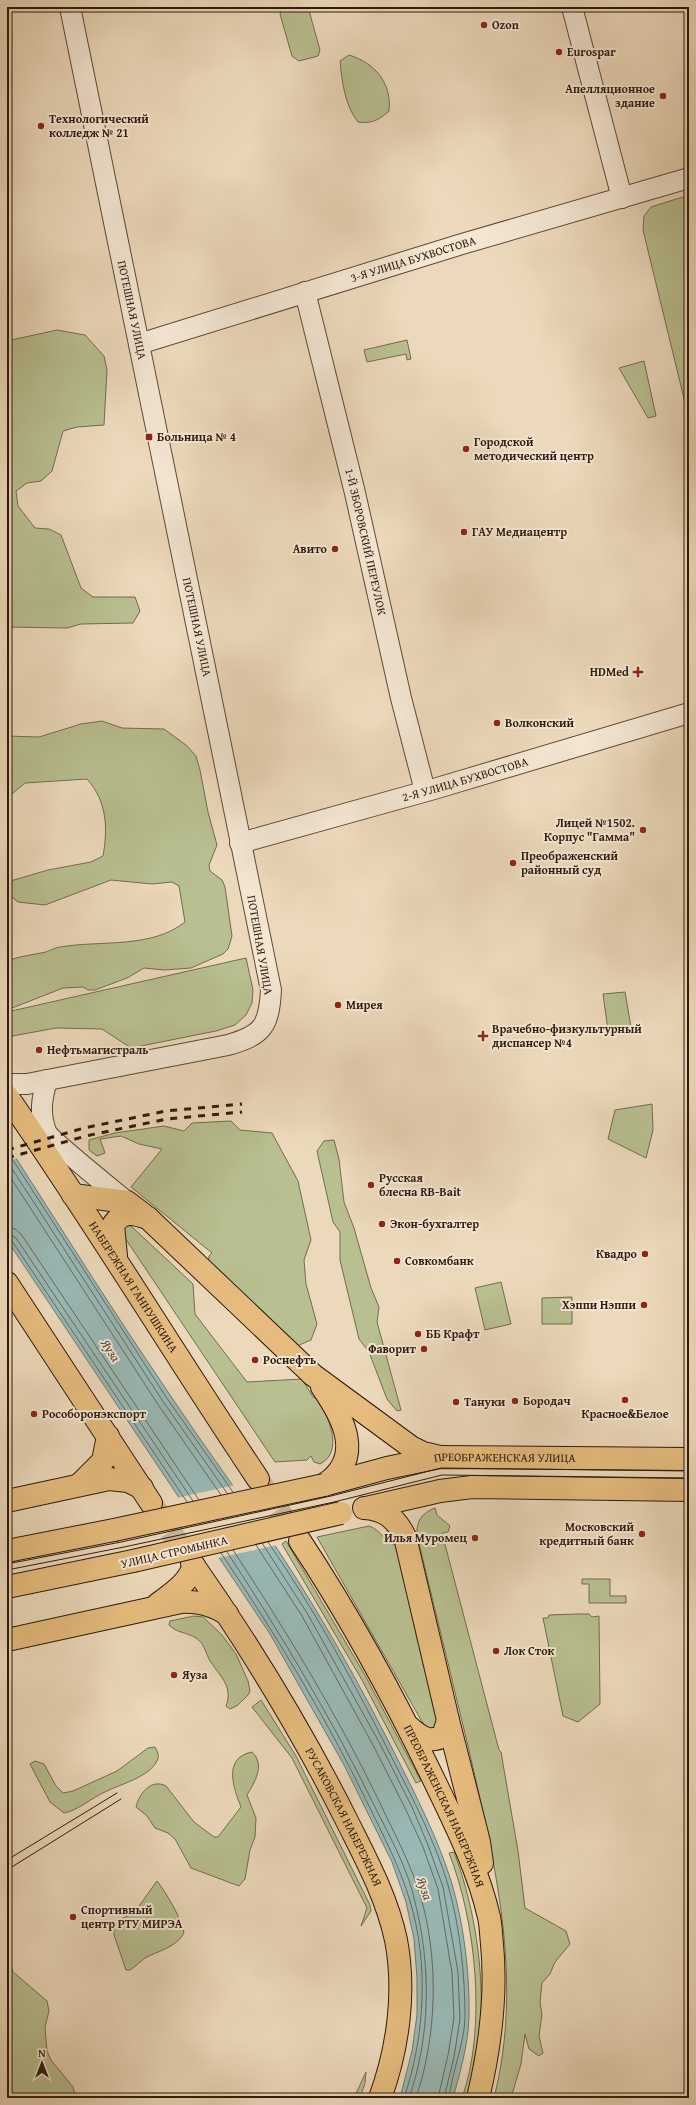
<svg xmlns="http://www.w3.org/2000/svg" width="696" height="2105" viewBox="0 0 696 2105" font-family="'Gentium Book Plus',serif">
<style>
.green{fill:#b8bf90;stroke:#726c4e}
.water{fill:#99b9b6;stroke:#6e7972}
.pier{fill:#ecd9bb}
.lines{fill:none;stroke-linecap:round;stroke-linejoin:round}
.shore{stroke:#636960;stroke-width:1}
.major-tunnel{stroke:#c6b398;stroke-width:22;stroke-dasharray:22 11;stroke-linecap:butt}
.minor-casing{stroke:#5d4937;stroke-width:22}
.major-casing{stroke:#2d190b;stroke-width:24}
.minor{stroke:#f3e6d3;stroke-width:20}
.major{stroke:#e6bc7e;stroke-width:22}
.tram{stroke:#2d190b;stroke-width:1}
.rail{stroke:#2d190b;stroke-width:3;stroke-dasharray:7 7;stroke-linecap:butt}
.major-bridge-casing{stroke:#2d190b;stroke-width:24;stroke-linecap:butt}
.major-bridge{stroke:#e6bc7e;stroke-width:22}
.poi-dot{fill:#8f2418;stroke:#f3e6d3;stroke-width:1.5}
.labels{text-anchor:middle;stroke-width:4;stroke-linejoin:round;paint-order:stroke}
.poi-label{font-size:12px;font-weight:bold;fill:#2d190b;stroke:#f3e6d3;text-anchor:start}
.street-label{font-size:12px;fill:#2d190b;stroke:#f3e6d3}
.water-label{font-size:13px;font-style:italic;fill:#4d493e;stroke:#f3e6d3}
</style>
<rect width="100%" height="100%" fill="#ecd9bb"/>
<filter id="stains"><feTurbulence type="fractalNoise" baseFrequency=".005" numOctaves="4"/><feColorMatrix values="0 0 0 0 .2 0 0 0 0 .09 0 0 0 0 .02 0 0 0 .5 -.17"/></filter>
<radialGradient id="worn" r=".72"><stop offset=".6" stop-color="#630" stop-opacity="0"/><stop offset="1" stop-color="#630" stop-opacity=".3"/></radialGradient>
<path class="green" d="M 283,7 L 308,7 L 320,50 L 318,56 L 299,61 L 292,56 L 280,14 Z
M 349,55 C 375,63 392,83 389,111 C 379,120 372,124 358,122 C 345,106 342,82 340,61 Z
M 689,195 L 689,419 L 643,230 L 644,216 L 651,207 Z
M 57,330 L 85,335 L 104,356 L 107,370 L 104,425 L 77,427 L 63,431 L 52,471 L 41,481 L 27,483 L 16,491 L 18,506 L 35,528 L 49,529 L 61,535 L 81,588 L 93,597 L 135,597 L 140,611 L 133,623 L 81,624 L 67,628 L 7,627 L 7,341 Z
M 407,340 L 411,359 L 407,360 L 406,354 L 367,362 L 364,350 Z
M 644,361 L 656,416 L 648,418 L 619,368 Z
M 102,721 L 122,728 L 164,729 L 186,745 L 196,756 L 200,770 L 208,812 L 217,845 L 209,865 L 210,871 L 222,880 L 225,887 L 232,936 L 228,949 L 223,954 L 191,968 L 164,970 L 144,968 L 127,978 L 95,990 L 88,990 L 83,987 L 63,988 L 7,1010 L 7,961 C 20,956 32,955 46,952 C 51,950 55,948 60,947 C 101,940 151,949 185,922 L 179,886 L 172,882 L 152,884 L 111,880 L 45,905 L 18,902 L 7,893 L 7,882 L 48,870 L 91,862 L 103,856 C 108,828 107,801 87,779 L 25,783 L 7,798 L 7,736 L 39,737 L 81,724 Z
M 246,958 L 253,990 L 252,1003 L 246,1015 L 235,1025 L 216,1031 L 131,1048 L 102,1029 L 56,1028 L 7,1037 L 7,1012 Z
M 625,992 L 631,1027 L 608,1030 L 603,994 Z
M 652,1104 L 653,1130 L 646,1158 L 608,1139 L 615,1110 Z
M 231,1121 L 240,1130 L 272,1133 L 298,1181 L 311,1240 L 304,1260 L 306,1284 L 317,1324 L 311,1340 L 297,1346 L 208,1266 L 209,1256 L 212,1253 L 131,1187 L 162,1149 L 139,1144 L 121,1136 L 100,1139 L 105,1153 L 97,1156 L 89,1150 L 89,1140 L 115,1133 L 164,1126 L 184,1131 L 192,1123 Z
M 334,1140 L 339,1159 L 344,1202 L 354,1228 L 371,1288 L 379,1307 L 377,1322 L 401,1410 L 397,1411 L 387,1399 L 369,1352 L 359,1339 L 340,1260 L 340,1232 L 333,1222 L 317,1151 L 324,1141 Z
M 125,1225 L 131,1226 L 193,1284 L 195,1314 L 247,1382 L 302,1379 L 313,1397 L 321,1401 C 328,1419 344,1452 320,1464 L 314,1462 L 311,1456 L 307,1460 L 275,1462 L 121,1232 Z
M 501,1282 L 511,1324 L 485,1330 L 475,1288 Z
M 572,1297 L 572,1324 L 542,1324 L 542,1298 Z
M 435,1508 L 437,1515 L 450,1526 L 448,1532 L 442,1533 L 499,1750 L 501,1752 L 518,1851 L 525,1908 L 566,1931 L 570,1944 L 555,1962 L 550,1974 L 542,1983 L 540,2002 L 542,2015 L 539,2036 L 543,2053 L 539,2056 L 529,2049 L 525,2034 L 521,2064 L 511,2098 L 494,2098 C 524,1979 495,1863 468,1746 C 451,1676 434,1605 417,1535 C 416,1521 422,1513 435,1508 Z
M 369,1526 C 383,1531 384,1543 397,1545 L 440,1721 L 439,1731 L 425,1726 L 421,1720 L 317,1537 Z
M 286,1541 L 366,1677 L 421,1781 L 416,1783 L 362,1680 L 282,1544 Z
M 582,1579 L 610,1579 L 610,1596 L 626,1596 L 626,1603 L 589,1603 L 589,1584 L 582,1584 Z
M 577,1614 L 589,1614 L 592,1617 L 599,1616 L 600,1704 L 578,1722 L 563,1716 L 543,1618 L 548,1618 L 549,1615 Z
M 194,1616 L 203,1617 L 221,1634 L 236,1654 L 248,1681 L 250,1691 L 248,1695 L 238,1705 L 230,1709 L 226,1706 C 234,1685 218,1675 209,1659 C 205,1651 204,1643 196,1638 C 187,1632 176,1633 169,1625 L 170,1621 Z
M 261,1700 L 296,1756 L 370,1905 L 371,1911 L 361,1926 L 367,1908 L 292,1758 L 252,1707 Z
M 155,1747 C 157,1751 160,1756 157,1761 C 148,1778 120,1784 105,1792 C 93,1797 77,1811 64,1813 L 50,1802 L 30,1764 L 35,1761 L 44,1764 L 56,1786 L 63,1793 L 73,1791 L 117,1771 L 148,1748 Z
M 252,1752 C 266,1765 254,1783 247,1795 L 256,1818 L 255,1837 L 250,1850 L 245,1879 L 239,1886 L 191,1868 L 175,1839 L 168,1833 L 155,1828 L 147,1816 L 136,1807 C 139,1794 151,1778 166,1786 L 194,1822 L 214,1837 L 218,1837 L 241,1807 C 234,1789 222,1758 252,1752 Z
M 454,1852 C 477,1912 488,1992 477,2056 C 475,2070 471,2084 468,2098 L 462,2098 C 487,2028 476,1921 449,1853 Z
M 157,1881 C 165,1891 182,1919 184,1933 C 177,1947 158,1951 145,1958 C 140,1962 135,1967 130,1970 L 126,1970 L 114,1935 L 114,1926 L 121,1919 L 134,1913 Z
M 7,1955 L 13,1972 L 47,2001 L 49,2011 L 45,2027 L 47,2051 L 51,2060 L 73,2087 L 76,2098 L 7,2098 Z
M 366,2072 L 365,2083 L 360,2098 L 354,2098 Z"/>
<path class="water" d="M 7,1144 C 61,1228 114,1313 170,1395 C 204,1446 241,1496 276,1547 C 320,1613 359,1683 395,1754 C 416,1796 438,1838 452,1884 C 464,1925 470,1975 469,2018 C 468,2045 460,2073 453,2098 L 400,2098 L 412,2051 L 417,2015 L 417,1978 L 414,1939 L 406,1902 L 392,1862 L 344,1765 L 270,1634 L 7,1240 Z"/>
<path class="pier" d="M 7,1145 L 10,1145 L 18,1158 L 7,1161 Z
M 235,1485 L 277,1545 L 218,1558 L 177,1498 Z"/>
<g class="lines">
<path class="shore" d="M 7,1151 L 166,1397 L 233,1492
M 7,1161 L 162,1400 L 227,1493
M 7,1172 L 157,1403 L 221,1495
M 7,1227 L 15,1229 L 21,1234 L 199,1500
M 7,1233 L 16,1238 L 193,1501
M 7,1238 L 12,1241 L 187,1502
M 268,1542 C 315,1610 355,1684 392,1758 C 413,1799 435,1841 448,1885 C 460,1927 465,1974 465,2018 C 464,2045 452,2071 449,2098
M 262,1543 L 307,1613 L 379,1742 L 412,1807 L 428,1845 L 443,1887 L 458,1972 L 460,2019 L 454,2057 L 444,2098
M 256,1545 L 302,1616 L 373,1745 L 406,1810 L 423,1847 L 438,1889 L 452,1973 L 454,2018 L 448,2055 L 438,2098
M 233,1550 C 286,1631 337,1714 379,1801 C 394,1833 411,1864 421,1898 C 439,1961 437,2036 416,2098
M 227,1552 C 281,1634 332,1719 375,1807 C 390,1837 408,1869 415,1902 C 431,1966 431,2035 409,2098
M 221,1553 C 275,1633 326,1717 368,1804 C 383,1835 400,1867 410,1901 C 429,1963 425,2037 404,2098"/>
<path class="major-tunnel" d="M 260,1482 L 299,1540
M 152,1504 L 192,1563"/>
<g class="minor-casing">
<g id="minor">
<path d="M 572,7 L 622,198"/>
<path id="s1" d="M 305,292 L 355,493 L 401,698 L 425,791"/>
<path id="s2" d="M 139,344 L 462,244 L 689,178"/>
<path id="s3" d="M 240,843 L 434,789 L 689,713"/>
<path d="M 47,1080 C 42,1098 39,1113 46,1131 C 49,1139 115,1192 127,1202"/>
<path d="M 7,1084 L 27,1084 L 228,1045 C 263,1035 269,1026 271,990 L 70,7"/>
</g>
</g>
<g class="major-casing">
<g id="major">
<path id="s4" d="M 7,1096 C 94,1221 173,1352 258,1479"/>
<path d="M 73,1195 L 127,1202 L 148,1218 L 313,1375 L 411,1447 L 423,1453 L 440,1457"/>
<path d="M 116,1256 L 113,1225 C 123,1210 133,1213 148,1218"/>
<path d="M 7,1283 L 151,1503"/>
<path d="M 322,1387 C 343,1417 365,1458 325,1484"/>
<path d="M 79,1485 L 103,1461 L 108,1436"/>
<path id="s5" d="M 324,1485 L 387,1468 L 440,1457 L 689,1459"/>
<path d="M 7,1501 L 109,1479 L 128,1481 L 142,1488"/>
<path d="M 364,1508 C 384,1509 396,1518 405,1537 L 448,1720 L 479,1842 L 482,1863"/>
<path d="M 366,1508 L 440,1491 L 472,1487 L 689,1490"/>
<path id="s6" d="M 300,1541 C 351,1618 395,1699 435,1782 C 456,1826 478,1869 489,1917 C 491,1926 491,1935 492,1944 C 497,1996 490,2048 478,2098"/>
<path d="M 7,1551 L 114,1530"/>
<path id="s7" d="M 192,1563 C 250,1646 303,1733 348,1823 C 367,1861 387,1898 396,1940 C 406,1992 398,2049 380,2098"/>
<path d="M 7,1587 L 133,1561"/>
<path d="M 158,1604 C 173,1593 187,1584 194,1566"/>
<path d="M 7,1640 L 181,1602 C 199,1601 212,1605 227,1614"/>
<path d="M 409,1727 C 419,1736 429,1744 443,1736 L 448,1720"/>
</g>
</g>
<use href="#minor" class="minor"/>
<use href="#major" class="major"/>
<path class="tram" d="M 7,1564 L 121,1542 L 331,1496 L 441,1468 L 689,1471
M 7,1570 L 124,1547 L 334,1502 L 442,1475 L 689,1478
M 7,1860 L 117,1793
M 7,1870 L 121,1799"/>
<path class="rail" d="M 7,1150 L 84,1128 L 166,1111 L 242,1104
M 7,1158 L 86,1136 L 167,1119 L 242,1112"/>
<g class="major-bridge-casing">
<path id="major-bridge" d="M 114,1530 L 324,1485
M 133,1561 L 341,1513"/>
</g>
<use href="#major-bridge" class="major-bridge"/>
</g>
<g class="poi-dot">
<circle cx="484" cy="25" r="4"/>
<circle cx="559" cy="52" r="4"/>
<circle cx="663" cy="96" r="4"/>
<circle cx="41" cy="126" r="4"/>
<rect x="145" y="433" width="8" height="8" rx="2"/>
<circle cx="466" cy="449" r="4"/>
<circle cx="464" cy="532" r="4"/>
<circle cx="335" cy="549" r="4"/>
<path d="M636 666h4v4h4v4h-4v4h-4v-4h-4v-4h4z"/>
<circle cx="497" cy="723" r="4"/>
<circle cx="643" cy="830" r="4"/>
<circle cx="513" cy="863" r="4"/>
<circle cx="338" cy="1005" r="4"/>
<path d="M481 1030h4v4h4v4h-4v4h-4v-4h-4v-4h4z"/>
<circle cx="39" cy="1050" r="4"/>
<circle cx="371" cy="1185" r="4"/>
<circle cx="382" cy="1224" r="4"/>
<circle cx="645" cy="1254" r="4"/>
<circle cx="397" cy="1261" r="4"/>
<circle cx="644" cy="1305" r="4"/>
<circle cx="418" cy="1334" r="4"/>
<circle cx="424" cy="1349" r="4"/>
<circle cx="255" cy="1360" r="4"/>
<circle cx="625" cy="1400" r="4"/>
<circle cx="515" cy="1401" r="4"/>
<circle cx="456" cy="1402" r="4"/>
<circle cx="34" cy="1414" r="4"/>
<circle cx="642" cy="1534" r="4"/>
<circle cx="475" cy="1538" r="4"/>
<circle cx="496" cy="1651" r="4"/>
<circle cx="174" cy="1675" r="4"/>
<circle cx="73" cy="1917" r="4"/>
</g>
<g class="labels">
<g class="poi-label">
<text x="492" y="29">Ozon</text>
<text x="567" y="56">Eurospar</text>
<text x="655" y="93" text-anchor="end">Апелляционное<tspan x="655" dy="14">здание</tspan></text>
<text x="49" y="123">Технологический<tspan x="49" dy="14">колледж № 21</tspan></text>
<text x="157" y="441">Больница № 4</text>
<text x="474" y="446">Городской<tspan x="474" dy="14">методический центр</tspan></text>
<text x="472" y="536">ГАУ Медиацентр</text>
<text x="327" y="553" text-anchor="end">Авито</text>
<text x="629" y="676" text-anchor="end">HDMed</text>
<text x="505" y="727">Волконский</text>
<text x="635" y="827" text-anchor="end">Лицей №1502.<tspan x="635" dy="14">Корпус "Гамма"</tspan></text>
<text x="521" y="860">Преображенский<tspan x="521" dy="14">районный суд</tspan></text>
<text x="346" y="1009">Мирея</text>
<text x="492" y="1033">Врачебно-физкультурный<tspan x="492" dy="14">диспансер №4</tspan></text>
<text x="47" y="1054">Нефтьмагистраль</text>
<text x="379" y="1182">Русская<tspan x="379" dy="14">блесна RB-Bait</tspan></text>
<text x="390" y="1228">Экон-бухгалтер</text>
<text x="637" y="1258" text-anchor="end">Квадро</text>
<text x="405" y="1265">Совкомбанк</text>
<text x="636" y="1309" text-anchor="end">Хэппи Нэппи</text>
<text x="426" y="1338">ББ Крафт</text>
<text x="416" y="1353" text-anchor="end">Фаворит</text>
<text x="263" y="1364">Роснефть</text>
<text x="523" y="1405">Бородач</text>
<text x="464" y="1406">Тануки</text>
<text x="42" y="1418">Рособоронэкспорт</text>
<text x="625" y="1418" text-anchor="middle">Красное&amp;Белое</text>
<text x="634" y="1531" text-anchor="end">Московский<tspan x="634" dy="14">кредитный банк</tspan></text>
<text x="467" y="1542" text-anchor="end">Илья Муромец</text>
<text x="504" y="1655">Лок Сток</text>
<text x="182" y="1679">Яуза</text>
<text x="81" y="1914">Спортивный<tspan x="81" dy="14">центр РТУ МИРЭА</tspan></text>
</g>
<g class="street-label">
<text dy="4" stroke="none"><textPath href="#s2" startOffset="287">3-Я УЛИЦА БУХВОСТОВА</textPath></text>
<text transform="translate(132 310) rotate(78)" y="4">ПОТЕШНАЯ УЛИЦА</text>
<text dy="4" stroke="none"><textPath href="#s1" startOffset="257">1-Й ЗБОРОВСКИЙ ПЕРЕУЛОК</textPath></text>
<text transform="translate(197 627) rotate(78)" y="4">ПОТЕШНАЯ УЛИЦА</text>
<text dy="4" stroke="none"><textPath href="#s3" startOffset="234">2-Я УЛИЦА БУХВОСТОВА</textPath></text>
<text transform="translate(260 945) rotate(80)" y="4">ПОТЕШНАЯ УЛИЦА</text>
<text dy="4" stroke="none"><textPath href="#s4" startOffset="229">НАБЕРЕЖНАЯ ГАННУШКИНА</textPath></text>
<text dy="4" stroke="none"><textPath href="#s5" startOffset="184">ПРЕОБРАЖЕНСКАЯ УЛИЦА</textPath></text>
<text transform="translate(174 1552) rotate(-13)" y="4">УЛИЦА СТРОМЫНКА</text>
<text dy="4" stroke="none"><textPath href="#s6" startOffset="302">ПРЕОБРАЖЕНСКАЯ НАБЕРЕЖНАЯ</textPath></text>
<text dy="4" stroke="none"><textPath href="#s7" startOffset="296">РУСАКОВСКАЯ НАБЕРЕЖНАЯ</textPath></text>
</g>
<g class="water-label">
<text transform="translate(111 1350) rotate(57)" y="5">Яуза</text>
<text transform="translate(425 1888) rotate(71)" y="5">Яуза</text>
</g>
</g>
<rect width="696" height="2105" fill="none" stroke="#ecd9bb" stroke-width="24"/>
<rect x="8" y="8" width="680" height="2089" fill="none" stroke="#2d190b" stroke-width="2"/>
<rect x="12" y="12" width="672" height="2081" fill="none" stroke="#2d190b"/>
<g transform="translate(42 2063)" stroke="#f3e6d3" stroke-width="3" paint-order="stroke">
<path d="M0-3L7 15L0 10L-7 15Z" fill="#2d190b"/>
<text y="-6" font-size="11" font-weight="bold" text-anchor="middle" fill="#2d190b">N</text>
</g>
<rect width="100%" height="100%" filter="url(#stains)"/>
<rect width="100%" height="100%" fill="url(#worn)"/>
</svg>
